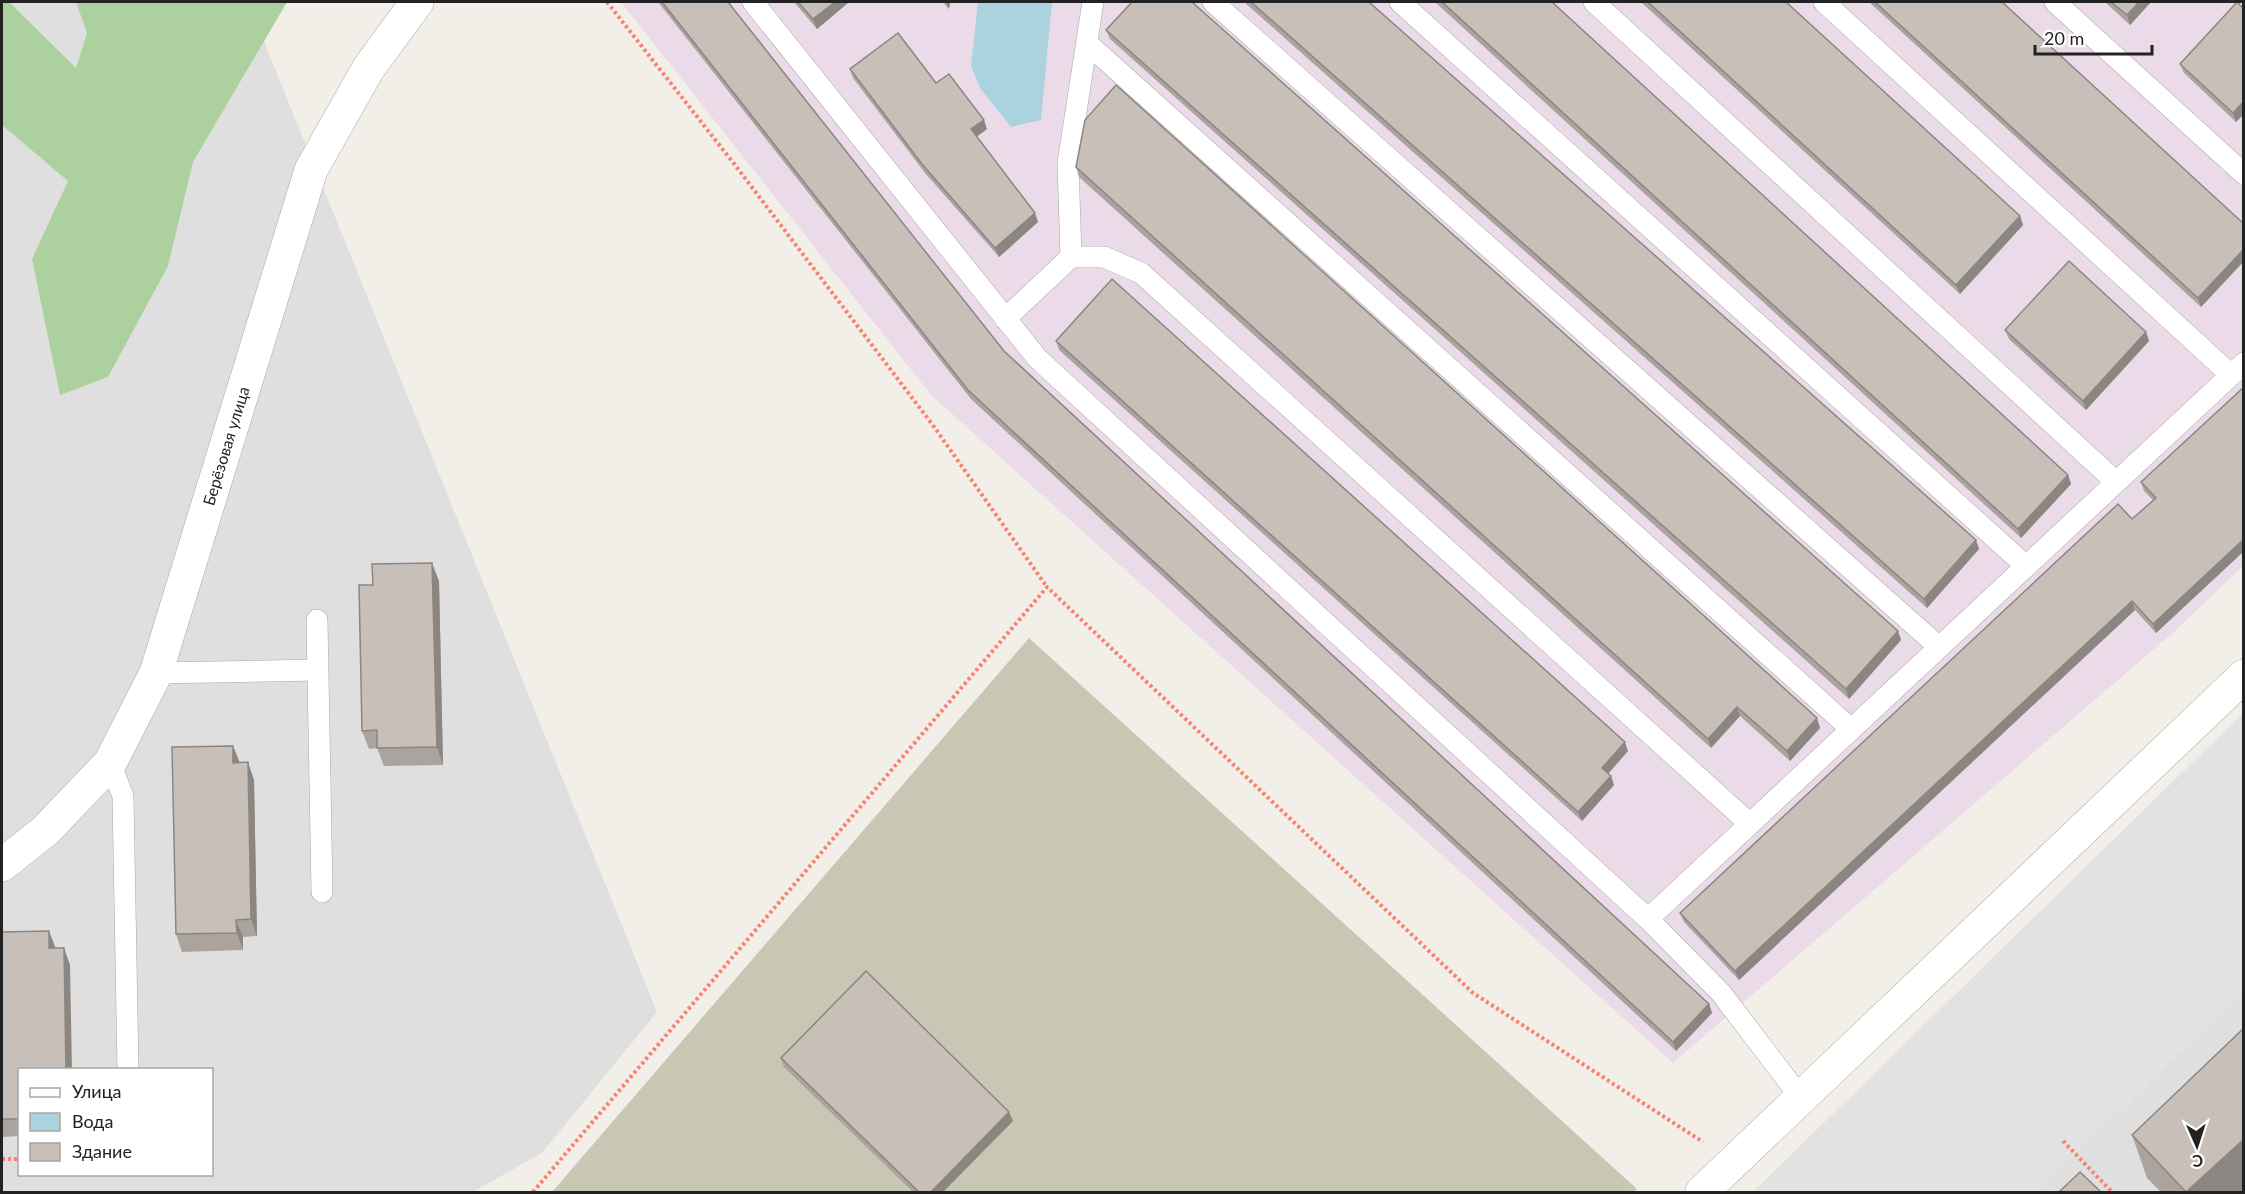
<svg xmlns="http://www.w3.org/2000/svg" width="2245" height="1194" viewBox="0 0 2245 1194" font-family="Lato,sans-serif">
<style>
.residential{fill:#e0dfdf;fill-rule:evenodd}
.industrial{fill:#ebdbe8}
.construction{fill:#c7c7b4}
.forest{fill:#add19e}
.parking{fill:#e2e2e2}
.water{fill:#aad3df}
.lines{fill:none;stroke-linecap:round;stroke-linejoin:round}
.lane-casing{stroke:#a9a9a9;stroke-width:22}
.street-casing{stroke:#a9a9a9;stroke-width:34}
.path{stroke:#fa8072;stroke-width:4;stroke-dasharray:3 3;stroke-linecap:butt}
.lane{stroke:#fff;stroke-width:21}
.street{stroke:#fff;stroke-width:33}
.wall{fill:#aba49e}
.shaded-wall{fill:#8b8681}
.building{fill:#c7bfb8;stroke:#8b8681;stroke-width:1.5}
.labels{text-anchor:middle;stroke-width:4.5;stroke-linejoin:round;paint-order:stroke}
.street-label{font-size:16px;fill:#222;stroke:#fff}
</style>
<rect width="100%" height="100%" fill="#f2efe9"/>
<path class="residential" d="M 2,2 L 248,2 L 657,1012 L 542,1153 L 473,1192 L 2,1192 ZM 20,1070 L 212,1070 L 212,1174 L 20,1174 Z
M 2243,990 L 2243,1192 L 2036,1192 Z"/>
<path class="industrial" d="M 621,2 L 2243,2 L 2243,566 L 2176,630 L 1673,1063 L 931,395 Z"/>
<path class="construction" d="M 1029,638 L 1637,1189 L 1633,1192 L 552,1192 Z"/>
<path class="forest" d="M 2,2 L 9,2 L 76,68 L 87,33 L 76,2 L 287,2 L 193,162 L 168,266 L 108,377 L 60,395 L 32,259 L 68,181 L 2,125 Z"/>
<path class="parking" d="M 2243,713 L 2243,990 L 2036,1192 L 1753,1192 Z"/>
<path class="water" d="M 978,2 L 1052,2 L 1041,120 L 1011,127 L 980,88 L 971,66 Z"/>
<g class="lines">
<g class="lane-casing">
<path id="lane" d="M 753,2 L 1037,358 L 1648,919 L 1721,993 L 1801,1098
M 1213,2 L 1939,647
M 1400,2 L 2026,566
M 1594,2 L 2116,482
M 1824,2 L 2231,375
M 2055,2 L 2244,174
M 1087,43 L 1851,729
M 1071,257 L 1068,163 L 1093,2
M 1005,319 L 1071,257 L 1104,257 L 1141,273 L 1750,824
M 317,620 L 322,892
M 156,673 L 318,670
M 110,763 L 123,796 L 128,1070
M 1648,919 L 2244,363"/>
</g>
<g class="street-casing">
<path id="street" d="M 2,865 L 45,831 L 110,763 L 156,673 L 311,170 L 368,69 L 417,2
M 1702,1192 L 2244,676"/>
</g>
<path class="path" d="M 607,2 L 735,165 L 932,424 L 1047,587
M 2063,1141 L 2112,1192
M 2,1159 L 20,1159
M 533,1192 L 1047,587 L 1473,993 L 1703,1142"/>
<use href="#lane" class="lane"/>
<use href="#street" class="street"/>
</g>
<path class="wall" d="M 658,2 L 728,2 L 1004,351 L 1709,1004 L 1712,1013 L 1676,1051 L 971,399 Z
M 794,2 L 849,2 L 817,29 Z
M 943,2 L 950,2 L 949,9 Z
M 1244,2 L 1369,2 L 1976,540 L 1979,549 L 1927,608 Z
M 1435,2 L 1552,2 L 2068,475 L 2071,484 L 2021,538 Z
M 1641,2 L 1786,2 L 2020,216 L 2023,225 L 1960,294 Z
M 1869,2 L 2002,2 L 2244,224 L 2244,261 L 2201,307 Z
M 2105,2 L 2151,2 L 2130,25 Z
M 2244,9 L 2244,114 L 2236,122 L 2184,73 L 2180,64 Z
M 1106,30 L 1898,631 L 1901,640 L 1849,699 L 1110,39 Z
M 850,69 L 936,83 L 987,129 L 977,136 L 1038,222 L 999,257 L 925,173 L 853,78 Z
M 1076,167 L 1820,728 L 1790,761 L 1740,716 L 1711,748 L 1079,177 Z
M 2005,330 L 2146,332 L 2149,341 L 2086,410 L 2009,339 Z
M 1056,341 L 1628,751 L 1608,774 L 1611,776 L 1614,785 L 1582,821 L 1059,350 Z
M 2244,387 L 2244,551 L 2156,633 L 2135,610 L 1739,980 L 1684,922 L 1680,913 L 2132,519 L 2153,500 L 2144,491 L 2141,482 Z
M 439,581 L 443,765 L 384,766 L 377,748 L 369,749 L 362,731 L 373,585 Z
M 233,746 L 239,762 L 254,780 L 257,936 L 243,937 L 243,950 L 182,952 L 176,934 Z
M 2,932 L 55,948 L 70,965 L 20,1070 L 20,1136 L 2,1137 Z
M 781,1058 L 1009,1112 L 1013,1121 L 943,1192 L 913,1192 L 784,1067 Z
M 2132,1135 L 2244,1192 L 2161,1192 L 2147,1178 Z"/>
<path class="shaded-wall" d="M 835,2 L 849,2 L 817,29 L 813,19 Z
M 946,2 L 950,2 L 949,9 Z
M 2139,2 L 2151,2 L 2130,25 L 2127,15 Z
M 2244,101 L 2244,114 L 2236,122 L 2233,113 Z
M 984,120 L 987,129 L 975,138 L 971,129 Z
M 1035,213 L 1038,222 L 999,257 L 995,248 Z
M 2020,216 L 2023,225 L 1960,294 L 1956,285 Z
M 2244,249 L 2244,261 L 2201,307 L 2198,298 Z
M 2146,332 L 2149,341 L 2086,410 L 2083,401 Z
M 2068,475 L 2071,484 L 2021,538 L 2018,529 Z
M 2244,539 L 2244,551 L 2156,633 L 2153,624 Z
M 1976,540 L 1979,549 L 1927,608 L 1924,599 Z
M 432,563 L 439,581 L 443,765 L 437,747 Z
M 2132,601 L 2135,610 L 1739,980 L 1735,971 Z
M 1898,631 L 1901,640 L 1849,699 L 1846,689 Z
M 1737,707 L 1740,716 L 1711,748 L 1708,739 Z
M 1817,718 L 1820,728 L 1790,761 L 1787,751 Z
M 1625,742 L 1628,751 L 1605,777 L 1602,768 Z
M 233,746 L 240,763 L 233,763 Z
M 248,762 L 254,780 L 257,936 L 251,919 Z
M 1611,776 L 1614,785 L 1582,821 L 1578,812 Z
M 236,920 L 243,937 L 243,950 L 237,933 Z
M 49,931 L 56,949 L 49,948 Z
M 64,948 L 70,965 L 72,1070 L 66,1070 Z
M 1709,1004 L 1712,1013 L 1676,1051 L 1673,1042 Z
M 1009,1112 L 1013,1121 L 943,1192 L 931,1192 Z
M 2244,1139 L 2244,1192 L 2187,1192 Z"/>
<path class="building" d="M 662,2 L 728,2 L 1004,351 L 1709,1004 L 1673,1042 L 968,390 Z
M 798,2 L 835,2 L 813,19 Z
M 1132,2 L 1192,2 L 1898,631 L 1846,689 L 1106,30 Z
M 1251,2 L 1369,2 L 1976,540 L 1924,599 Z
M 1442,2 L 1552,2 L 2068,475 L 2018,529 Z
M 1648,2 L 1786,2 L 2020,216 L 1956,285 Z
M 1875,2 L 2002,2 L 2244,224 L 2244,249 L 2198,298 Z
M 2111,2 L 2139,2 L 2127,15 Z
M 2237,2 L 2244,9 L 2244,101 L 2233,113 L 2180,64 Z
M 898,33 L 936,83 L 949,74 L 984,120 L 971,129 L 1035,213 L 995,248 L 922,164 L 850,69 Z
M 1116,85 L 1817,718 L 1787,751 L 1737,707 L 1708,739 L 1076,167 L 1085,120 Z
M 2069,261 L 2146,332 L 2083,401 L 2005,330 Z
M 1112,279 L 1625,742 L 1602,768 L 1611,776 L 1578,812 L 1056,341 Z
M 2244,387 L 2244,539 L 2153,624 L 2132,601 L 1735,971 L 1680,913 L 2118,504 L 2132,519 L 2156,498 L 2141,482 Z
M 432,563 L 437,747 L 377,748 L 377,730 L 362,731 L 359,585 L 373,585 L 372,564 Z
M 233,746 L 233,763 L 248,762 L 251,919 L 236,920 L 237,933 L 176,934 L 172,747 Z
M 49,931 L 49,948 L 64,948 L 66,1070 L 20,1070 L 20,1119 L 2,1119 L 2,932 Z
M 866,971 L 1009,1112 L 931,1192 L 919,1192 L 781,1058 Z
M 2244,1028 L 2244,1139 L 2186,1192 L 2132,1135 Z
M 2080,1172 L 2101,1192 L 2059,1192 Z"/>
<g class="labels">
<g class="street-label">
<text transform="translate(226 446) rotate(-73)" y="6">Берёзовая улица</text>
</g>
</g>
<rect width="2245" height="1194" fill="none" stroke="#222222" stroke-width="6"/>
<rect x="18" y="1068" width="195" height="108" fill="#ffffff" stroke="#a7a7a7" stroke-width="1.5"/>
<rect x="30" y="1088" width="30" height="9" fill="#ffffff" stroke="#a7a7a7" stroke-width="1.5"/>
<text x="72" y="1098" font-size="18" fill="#222222">Улица</text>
<rect x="30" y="1113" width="30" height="18" fill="#aad3df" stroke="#a7a7a7" stroke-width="1.5"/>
<text x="72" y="1128" font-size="18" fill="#222222">Вода</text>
<rect x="30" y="1143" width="30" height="18" fill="#c7bfb8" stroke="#a7a7a7" stroke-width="1.5"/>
<text x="72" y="1158" font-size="18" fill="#222222">Здание</text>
<g transform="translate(2197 1146) rotate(177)" stroke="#ffffff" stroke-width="4.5" paint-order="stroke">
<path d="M0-4.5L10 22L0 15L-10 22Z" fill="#222222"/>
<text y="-9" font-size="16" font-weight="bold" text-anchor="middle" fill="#222222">С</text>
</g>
<path d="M2035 45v9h117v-9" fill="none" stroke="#222222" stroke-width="3"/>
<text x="2044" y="45" font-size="18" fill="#222222" stroke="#ffffff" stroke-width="4.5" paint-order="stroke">20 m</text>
</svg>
